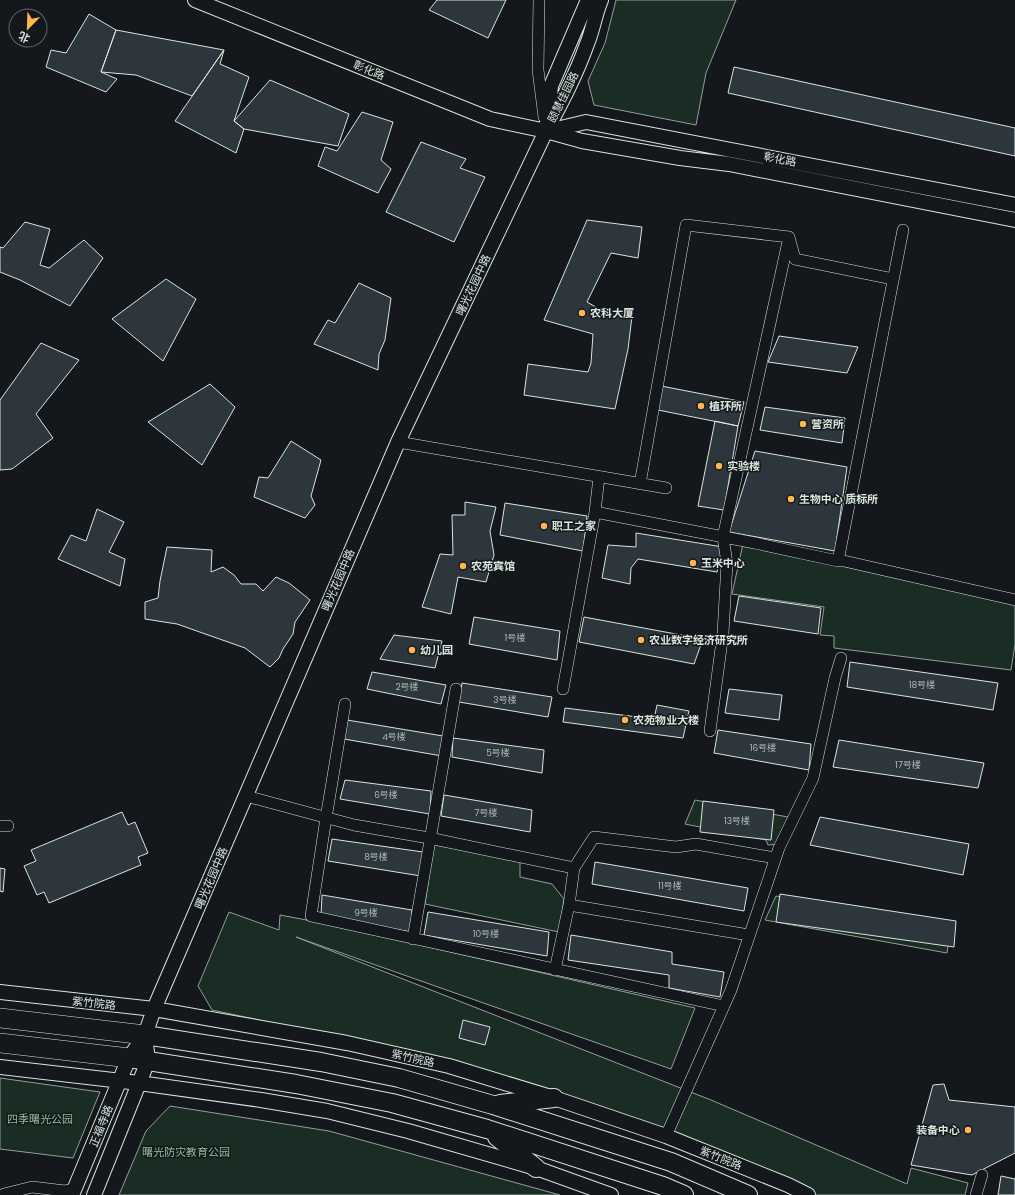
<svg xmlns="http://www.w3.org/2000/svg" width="1015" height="1195" viewBox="0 0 1015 1195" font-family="Poppins,'Noto Sans SC',sans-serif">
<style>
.green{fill:#1a2d24;stroke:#939e99}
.building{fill:#2c363c;stroke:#d8e6dc}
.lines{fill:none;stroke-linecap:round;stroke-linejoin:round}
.minor-casing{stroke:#d8e6dc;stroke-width:12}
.tertiary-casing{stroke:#d8e6dc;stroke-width:16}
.primary-casing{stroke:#d8e6dc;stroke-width:20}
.trunk-casing{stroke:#d8e6dc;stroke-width:20}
.minor{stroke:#14181c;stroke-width:11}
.tertiary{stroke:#14181c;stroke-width:14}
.primary{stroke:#14181c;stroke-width:18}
.trunk{stroke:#14181c;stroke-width:19}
.poi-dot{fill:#ffb74d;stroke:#14181c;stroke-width:1.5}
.labels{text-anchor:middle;stroke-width:3;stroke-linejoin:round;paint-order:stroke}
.number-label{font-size:9px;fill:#adbab4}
.street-label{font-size:11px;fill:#d8e6dc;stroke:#14181c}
.poi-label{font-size:11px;font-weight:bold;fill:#d8e6dc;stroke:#14181c;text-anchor:start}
.park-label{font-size:11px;fill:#8ac095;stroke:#14181c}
</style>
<rect width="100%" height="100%" fill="#14181c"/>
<path class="green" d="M 616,0 L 736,0 L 706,73 L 696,125 L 594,105 L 588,81 L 605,43 Z
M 743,544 L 1015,604 L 1015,644 L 1011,670 L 834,648 L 834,636 L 820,635 L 824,607 L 732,594 Z
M 695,800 L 788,817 L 779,844 L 768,845 L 766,840 L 685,824 Z
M 434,844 L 520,861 L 520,877 L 552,884 L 564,899 L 559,932 L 425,904 Z
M 776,896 L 951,923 L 947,953 L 765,920 Z
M 229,912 L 279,930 L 280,915 L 333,925 L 695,1008 L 671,1069 L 296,937 L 711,1100 L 907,1184 L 911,1168 L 968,1183 L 965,1195 L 816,1195 L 666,1136 L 459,1062 L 212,1010 L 198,986 Z
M 0,1078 L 100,1092 L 73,1158 L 0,1149 Z
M 170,1106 L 329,1131 L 560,1195 L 119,1195 L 146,1131 Z"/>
<path class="building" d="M 437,0 L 506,0 L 488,38 L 429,10 Z
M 89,14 L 116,30 L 101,72 L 117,79 L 106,92 L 46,67 L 51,50 L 66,53 Z
M 116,30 L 224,50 L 192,96 L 136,75 L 101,72 Z
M 224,50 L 220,64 L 249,77 L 234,121 L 244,129 L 236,153 L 175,121 Z
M 734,67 L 1015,128 L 1015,156 L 728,93 Z
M 270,80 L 349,114 L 338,146 L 244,129 L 234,121 Z
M 362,112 L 393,122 L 381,160 L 391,169 L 378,193 L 318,166 L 325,147 L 337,151 Z
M 421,142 L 466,159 L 460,168 L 485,177 L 454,242 L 386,212 Z
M 587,220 L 642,227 L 638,258 L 611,253 L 587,302 L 601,310 L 632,316 L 628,349 L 615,409 L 524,395 L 528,364 L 588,372 L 591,363 L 593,334 L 544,320 Z
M 25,222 L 50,229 L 40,265 L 49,268 L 84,240 L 103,258 L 70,306 L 20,280 L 0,272 L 0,247 L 3,248 Z
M 166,279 L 196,299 L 163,361 L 112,319 Z
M 359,283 L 391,298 L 385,340 L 379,354 L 378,370 L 314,344 L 328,320 L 335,323 Z
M 779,336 L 858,347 L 847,373 L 768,362 Z
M 41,343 L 79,360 L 36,414 L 53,438 L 12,469 L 0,470 L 0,400 Z
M 210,384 L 235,407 L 202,465 L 148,422 Z
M 661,386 L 744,402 L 738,426 L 658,410 Z
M 765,407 L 845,418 L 842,443 L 760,430 Z
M 715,421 L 738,426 L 724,510 L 698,506 Z
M 291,441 L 321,460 L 311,496 L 315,505 L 305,518 L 254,497 L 259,477 L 268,478 Z
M 755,451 L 847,467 L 835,551 L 729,532 Z
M 465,502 L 496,507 L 490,531 L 494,555 L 486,582 L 458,577 L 451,614 L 422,607 L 440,554 L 453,555 L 452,515 L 465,515 Z
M 505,503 L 587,516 L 583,551 L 500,535 Z
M 97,509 L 124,522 L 109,552 L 125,559 L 120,586 L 58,559 L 71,535 L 86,541 Z
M 636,533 L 723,547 L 717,572 L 638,559 L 631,568 L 630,584 L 602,578 L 608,545 L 636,547 Z
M 167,547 L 212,550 L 211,572 L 223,567 L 234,575 L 241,584 L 256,584 L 263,591 L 276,577 L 289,583 L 310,600 L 295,622 L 293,634 L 283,649 L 279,658 L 270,667 L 245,648 L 177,624 L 145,619 L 145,602 L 158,598 L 160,581 Z
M 739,596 L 821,608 L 818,634 L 734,621 Z
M 474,617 L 560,631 L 557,660 L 469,644 Z
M 584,617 L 703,639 L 694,664 L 579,642 Z
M 394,635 L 442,641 L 435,668 L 380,659 Z
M 850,662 L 998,683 L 993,710 L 847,687 Z
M 372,672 L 446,685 L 441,704 L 367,689 Z
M 462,683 L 552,697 L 548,717 L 459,702 Z
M 729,689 L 782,695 L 779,720 L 725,713 Z
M 657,705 L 689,711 L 683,738 L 563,722 L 565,708 L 654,719 Z
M 347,720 L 443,736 L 442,756 L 344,739 Z
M 718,730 L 811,744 L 809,770 L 714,753 Z
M 453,738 L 544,750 L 542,773 L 452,757 Z
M 839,740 L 984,763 L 978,788 L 833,767 Z
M 345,780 L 431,791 L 430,814 L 340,799 Z
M 444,795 L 532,810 L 530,832 L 441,816 Z
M 703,801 L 774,810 L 771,840 L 700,832 Z
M 122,812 L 128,825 L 135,822 L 148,853 L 138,857 L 141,865 L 49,903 L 44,892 L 37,895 L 24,866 L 36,861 L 31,850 Z
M 820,817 L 969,844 L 963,875 L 810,845 Z
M 332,839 L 423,852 L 421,876 L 328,861 Z
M 595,862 L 748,888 L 744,911 L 592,884 Z
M 0,868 L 5,869 L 3,892 L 0,891 Z
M 780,894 L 956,921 L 954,947 L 776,922 Z
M 322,895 L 412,910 L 411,932 L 321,916 Z
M 428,912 L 549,932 L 547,956 L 424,935 Z
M 571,935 L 672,952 L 672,964 L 724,972 L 720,997 L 669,988 L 669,975 L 568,960 Z
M 463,1020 L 490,1027 L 485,1045 L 459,1038 Z
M 944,1084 L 949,1100 L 1015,1107 L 1015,1153 L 972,1175 L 911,1165 L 933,1085 Z
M 1001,1176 L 1015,1179 L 1015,1195 L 998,1195 Z"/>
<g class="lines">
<g class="minor-casing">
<path id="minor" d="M 539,0 L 538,70 L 544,117
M 398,442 L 666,488
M 599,477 L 595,512 L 755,543 L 838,561 L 844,561 L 1015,600
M 640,484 L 686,225 L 789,237
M 838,561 L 903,230
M 563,689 L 595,512
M 345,704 L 326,818 L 311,916 L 724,1006
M 710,731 L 723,633 L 727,563 L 723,537 L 789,237 L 795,259 L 893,279
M 246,796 L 354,825 L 429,838 L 574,868 L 569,905 L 749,935
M 0,826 L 8,826
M 574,868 L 594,837 L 676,847 L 696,844 L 775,858
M 413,939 L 456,689
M 555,970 L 569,905
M 666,1136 L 731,990 L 779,848 L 813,778 L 835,678 L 841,658
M 4,1194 L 32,1187 L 65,1191 L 75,1189
M 976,1195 L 982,1175"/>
</g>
<g class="tertiary-casing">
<path id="tertiary" d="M 195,0 L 490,119 L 546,131 L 582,141 L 680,158 L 729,164 L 1015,220
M 547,123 L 551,86 L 588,0
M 548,131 L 586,122 L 1015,205
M 0,992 L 154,1009 L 347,1043 L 449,1066 L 554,1098 L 666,1136 L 788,1185 L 808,1195
M 0,1067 L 139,1083 L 261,1100 L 327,1111 L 408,1131 L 536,1168 L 611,1195
M 72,1195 L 129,1058 L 145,1035 L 154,1009 L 398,442 L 546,131 C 561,103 576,75 587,44 C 593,30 595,14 601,0
M 94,1195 L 148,1061 L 145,1035"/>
</g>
<g class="primary-casing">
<path id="primary" d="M 145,1035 L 321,1062 L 399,1078 L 493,1105 L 671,1162 L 748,1195
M 129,1058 L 296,1084 L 392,1103 L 487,1129 L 663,1186 L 684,1195
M 500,1104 L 554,1098
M 497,1137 L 536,1168"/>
</g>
<g class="trunk-casing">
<path id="trunk" d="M 0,1018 L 145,1035
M 0,1043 L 129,1058"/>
</g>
<use href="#minor" class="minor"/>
<use href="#tertiary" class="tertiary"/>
<use href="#primary" class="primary"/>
<use href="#trunk" class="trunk"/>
</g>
<g class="poi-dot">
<circle cx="582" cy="313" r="4"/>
<circle cx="701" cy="406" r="4"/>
<circle cx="803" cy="424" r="4"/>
<circle cx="719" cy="466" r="4"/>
<circle cx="791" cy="499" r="4"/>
<circle cx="544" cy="526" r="4"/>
<circle cx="693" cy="563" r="4"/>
<circle cx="463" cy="566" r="4"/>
<circle cx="641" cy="640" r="4"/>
<circle cx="412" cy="650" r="4"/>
<circle cx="625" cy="720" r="4"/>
<circle cx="968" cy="1130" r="4"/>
</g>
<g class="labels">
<g class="number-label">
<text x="515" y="641">1号楼</text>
<text x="922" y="688">18号楼</text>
<text x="407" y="690">2号楼</text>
<text x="505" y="703">3号楼</text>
<text x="394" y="740">4号楼</text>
<text x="763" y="751">16号楼</text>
<text x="498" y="756">5号楼</text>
<text x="908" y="768">17号楼</text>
<text x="386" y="798">6号楼</text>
<text x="486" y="816">7号楼</text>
<text x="737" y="824">13号楼</text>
<text x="376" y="860">8号楼</text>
<text x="670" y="889">11号楼</text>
<text x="366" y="916">9号楼</text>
<text x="486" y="937">10号楼</text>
</g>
<g class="street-label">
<text transform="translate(369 70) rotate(22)" y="4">彰化路</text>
<text transform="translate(563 97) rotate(-64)" y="4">颐慧佳园路</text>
<text transform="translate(780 159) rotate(11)" y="4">彰化路</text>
<text transform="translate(473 285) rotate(-65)" y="4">曙光花园中路</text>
<text transform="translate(338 580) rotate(-67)" y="4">曙光花园中路</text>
<text transform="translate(211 878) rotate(-67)" y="4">曙光花园中路</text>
<text transform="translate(94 1003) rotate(6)" y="4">紫竹院路</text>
<text transform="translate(413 1058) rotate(13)" y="4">紫竹院路</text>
<text transform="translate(101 1126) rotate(-68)" y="4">正福寺路</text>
<text transform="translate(721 1158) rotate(22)" y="4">紫竹院路</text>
</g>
<g class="poi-label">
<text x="590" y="317">农科大厦</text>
<text x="709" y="410">植环所</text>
<text x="811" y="428">营资所</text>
<text x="727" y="470">实验楼</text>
<text x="799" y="503">生物中心 质标所</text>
<text x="552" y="530">职工之家</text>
<text x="701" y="567">玉米中心</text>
<text x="471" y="570">农苑宾馆</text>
<text x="649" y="644">农业数字经济研究所</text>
<text x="420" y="654">幼儿园</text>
<text x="633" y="724">农苑物业大楼</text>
<text x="960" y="1134" text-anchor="end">装备中心</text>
</g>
<g class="park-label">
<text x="40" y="1123">四季曙光公园</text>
<text x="186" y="1156">曙光防灾教育公园</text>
</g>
</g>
<g transform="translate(28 28) rotate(203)"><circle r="19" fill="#14181c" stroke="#626a69"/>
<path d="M0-3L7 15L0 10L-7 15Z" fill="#ffb74d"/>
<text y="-6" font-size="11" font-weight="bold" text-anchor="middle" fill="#d8e6dc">北</text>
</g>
</svg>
